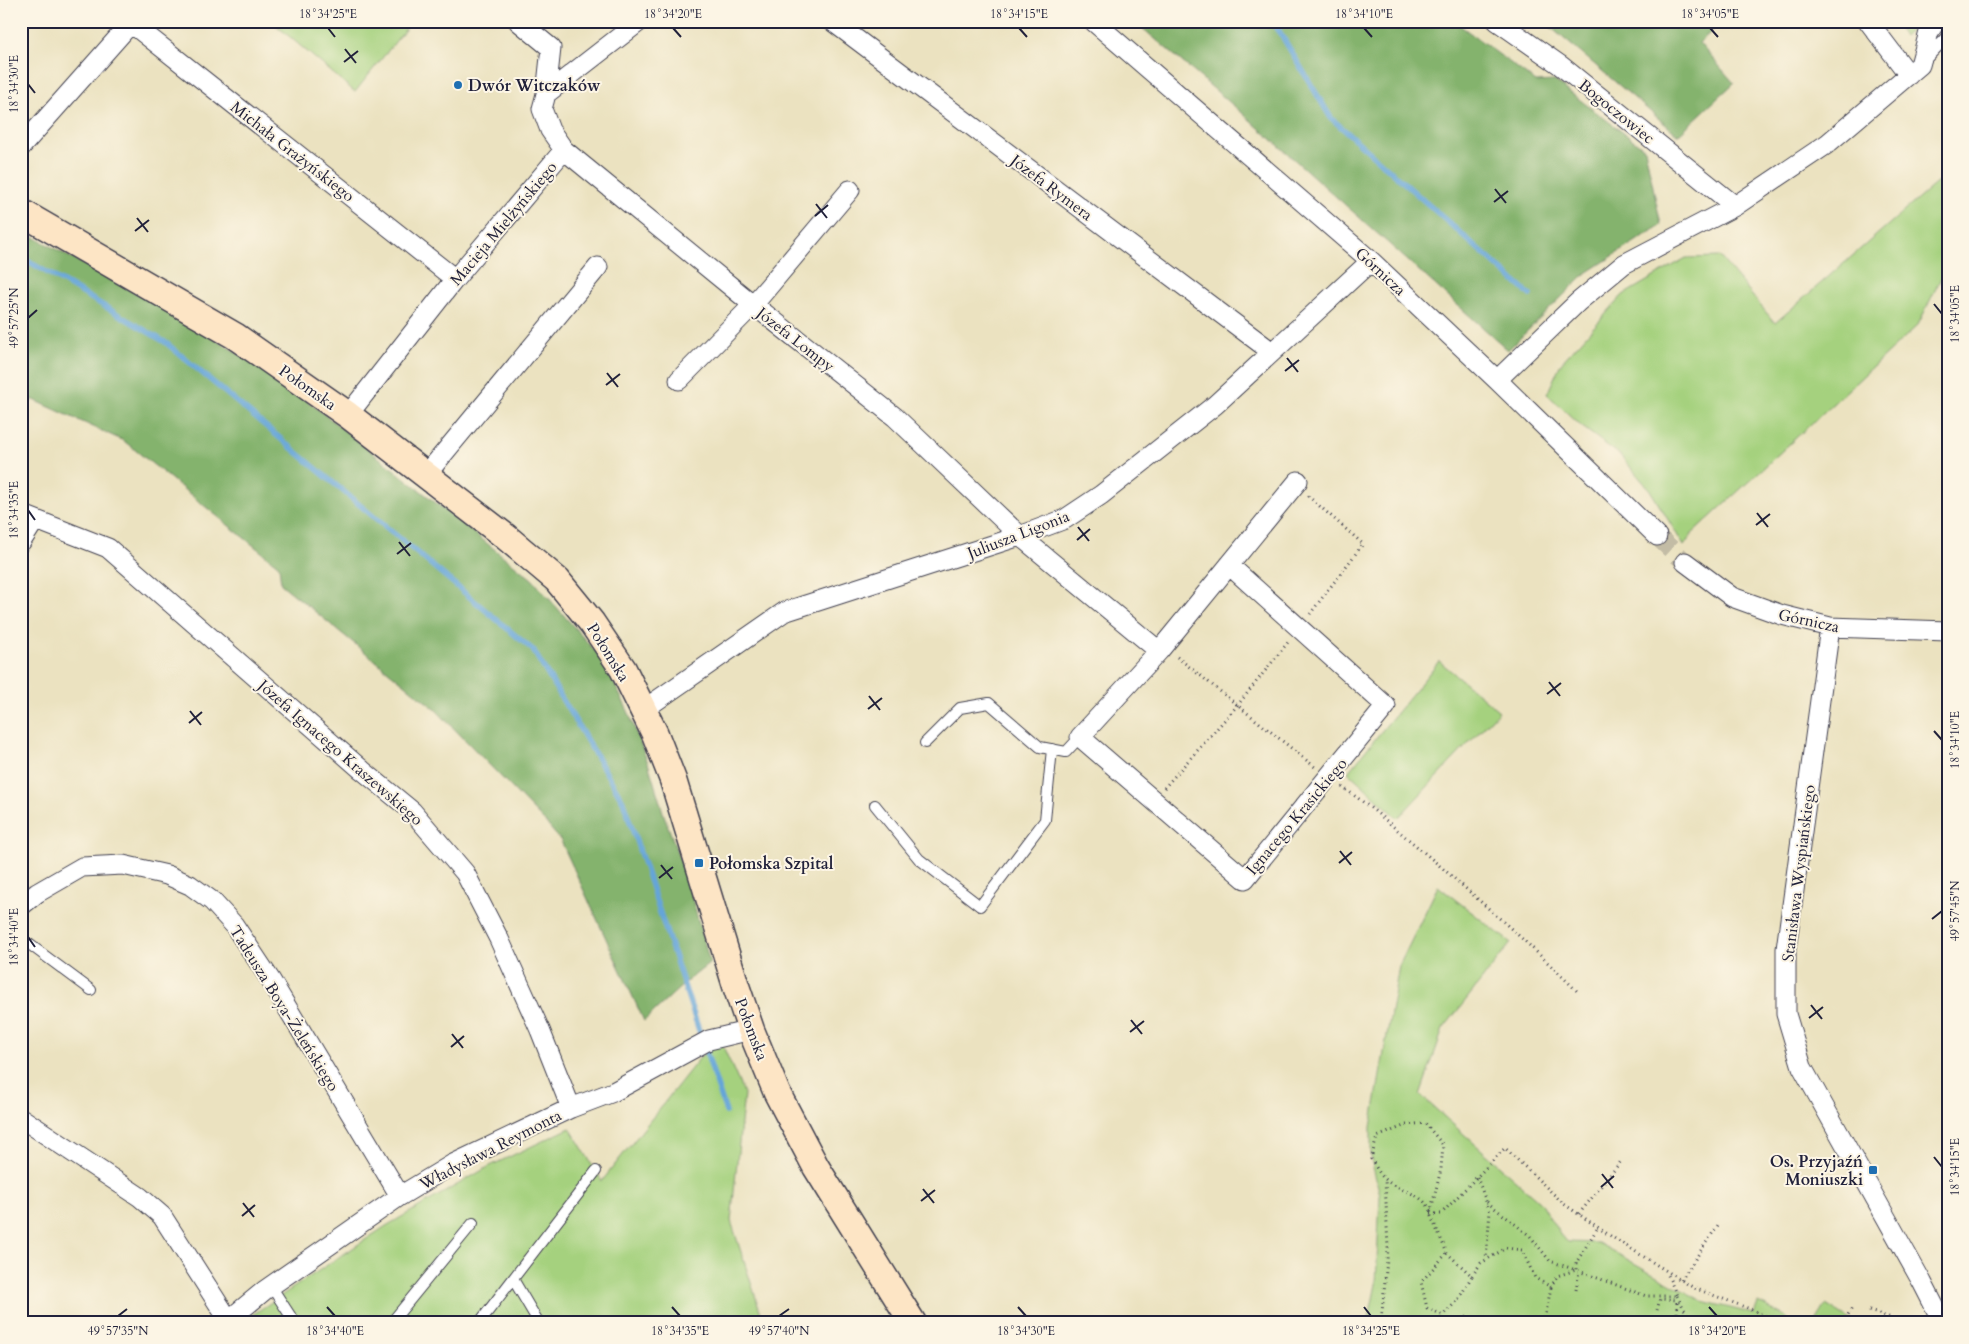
<svg xmlns="http://www.w3.org/2000/svg" width="1969" height="1344" viewBox="0 0 1969 1344" font-family="Cardo,serif">
<style>
.green{fill:#a5d17e;stroke:#647a5c}
.forest{fill:#84b36d;stroke:#536a54}
.lines{fill:none;stroke-linecap:round;stroke-linejoin:round}
.stream{stroke:#65a5d8;stroke-width:5.5}
.street-tunnel{stroke:#c3bca5;stroke-width:19;stroke-dasharray:19 9;stroke-linecap:butt}
.lane-casing{stroke:#403f4f;stroke-width:12}
.street-casing{stroke:#403f4f;stroke-width:21}
.secondary-casing{stroke:#403f4f;stroke-width:29}
.path{stroke:#403f4f;stroke-width:3;stroke-dasharray:1 4;stroke-linecap:butt}
.lane{stroke:#fff;stroke-width:10}
.street{stroke:#fff;stroke-width:19}
.secondary{stroke:#fde5c5;stroke-width:26}
.ticks{fill:none;stroke:#22223b;stroke-width:2}
.poi-dot{fill:#1f6fb2;stroke:#fcf5e5;stroke-width:2}
.labels{text-anchor:middle;stroke-width:4;stroke-linejoin:round;paint-order:stroke}
.poi-label{font-size:16px;font-weight:bold;fill:#22223b;stroke:#fcf5e5;text-anchor:start}
.street-label{font-size:16px;fill:#22223b;stroke:#fcf5e5}
.neatline{fill:none;stroke:#22223b;stroke-width:2}
.ticks-label{font-size:12px;text-anchor:middle;fill:#22223b}
</style>
<rect width="100%" height="100%" fill="#fcf5e5"/>
<filter id="ink" filterUnits="userSpaceOnUse"><feTurbulence type="fractalNoise" baseFrequency=".02" numOctaves="2"/><feDisplacementMap in="SourceGraphic" scale="10" xChannelSelector="R" yChannelSelector="G"/><feConvolveMatrix kernelMatrix="1 2 1 2 8 2 1 2 1" color-interpolation-filters="sRGB"/></filter>
<filter id="wash" filterUnits="userSpaceOnUse"><feTurbulence type="fractalNoise" baseFrequency=".0096" numOctaves="4" result="noise"/><feDisplacementMap in="SourceGraphic" scale="20" xChannelSelector="R" yChannelSelector="G"/><feGaussianBlur stdDeviation="1.12" result="paint"/><feColorMatrix in="noise" values="0 0 0 0 0 0 0 0 0 0 0 0 0 0 0 0 0 1.4 0 .05"/><feComposite in="paint" operator="in"/></filter>
<g filter="url(#wash)">
<rect width="100%" height="100%" fill="#ebe2c0"/>
<path class="green" d="M 271,21 L 412,21 L 355,92 Z
M 1892,21 L 1920,21 L 1904,36 Z
M 1948,173 L 1948,269 L 1942,276 L 1918,325 L 1692,534 L 1684,546 L 1650,490 L 1620,455 L 1581,426 L 1547,394 L 1561,363 L 1623,295 L 1686,258 L 1720,257 L 1775,323 Z
M 1439,661 L 1499,711 L 1398,818 L 1348,772 Z
M 1438,886 L 1511,943 L 1443,1029 L 1420,1095 L 1540,1202 L 1561,1236 L 1568,1242 L 1598,1243 L 1702,1301 L 1754,1314 L 1758,1303 L 1785,1316 L 1791,1323 L 1368,1323 L 1376,1284 L 1380,1195 L 1371,1159 L 1371,1127 L 1399,966 Z
M 718,1035 L 744,1094 L 731,1221 L 764,1323 L 240,1323 L 386,1226 L 488,1167 L 570,1128 L 602,1181 Z
M 1826,1305 L 1850,1320 L 1848,1323 L 1815,1323 Z"/>
<path class="forest" d="M 1134,21 L 1454,21 L 1536,82 L 1555,81 L 1645,149 L 1661,225 L 1585,274 L 1508,350 L 1241,112 Z
M 1554,21 L 1707,21 L 1714,29 L 1699,43 L 1734,83 L 1678,135 L 1549,26 Z
M 21,230 L 190,323 L 286,384 L 532,579 L 602,659 L 628,711 L 648,763 L 663,812 L 687,880 L 710,963 L 686,982 L 644,1021 L 561,841 L 545,822 L 435,709 L 281,584 L 279,566 L 124,441 L 32,399 L 26,411 L 21,408 Z"/>
<g class="lines">
<path class="stream" d="M 1273,21 L 1331,118 L 1530,295
M 21,257 L 165,342 L 533,650 L 623,801 L 726,1112"/>
</g>
</g>
<g filter="url(#ink)">
<g class="lines">
<path class="street-tunnel" d="M 1657,536 L 1685,562"/>
<g class="lane-casing">
<path id="lane" d="M 1924,61 L 1948,36
M 925,743 L 960,708 L 989,703 L 1040,747 L 1066,752 L 1080,737
M 875,805 L 919,859 L 980,906 L 1045,820 L 1052,749
M 21,938 L 91,990
M 513,1279 L 539,1323
M 271,1286 L 295,1323
M 391,1323 L 473,1223
M 479,1323 L 596,1171"/>
</g>
<g class="street-casing">
<path id="street" d="M 131,21 L 131,23 L 455,279
M 518,21 L 551,48 L 546,94
M 832,21 L 1272,352
M 1093,21 L 1371,261 L 1497,380 L 1657,536
M 1497,21 L 1560,65 L 1735,206
M 1868,21 L 1909,75
M 21,147 L 131,23
M 564,150 L 745,298 L 895,417 L 1020,536 L 1159,651
M 679,380 L 753,305 L 850,190
M 1497,380 L 1578,302 L 1624,264 L 1735,206 L 1827,144 L 1920,65 L 1929,32 L 1936,21
M 348,415 L 455,279 L 564,150 L 550,130 L 542,109 L 546,94 L 640,21
M 425,476 L 598,267
M 21,514 L 108,548 L 362,770 L 412,811 L 465,873 L 499,939 L 540,1030 L 571,1108
M 21,542 L 35,520
M 1685,562 L 1732,597 L 1782,615 L 1830,627 L 1948,631
M 1229,565 L 1386,706 L 1245,879 L 1080,737 L 1159,651 L 1298,481
M 1830,627 L 1786,949 L 1786,1014 L 1802,1067 L 1922,1282 L 1943,1323
M 643,710 L 784,612 L 1020,536 L 1065,519 L 1101,495 L 1215,405 L 1371,261
M 21,906 L 37,893 L 82,867 L 123,865 L 167,875 L 190,885 L 212,901 L 234,925 L 270,979 L 400,1196
M 21,1118 L 140,1197 L 162,1216 L 228,1319
M 225,1323 L 265,1290 L 400,1196 L 453,1164 L 571,1108 L 613,1092 L 709,1040 L 751,1030"/>
</g>
<g class="secondary-casing">
<path id="secondary" d="M 21,212 L 235,336 L 348,415 L 506,537 L 557,580 L 592,623 L 623,669 L 655,734 L 673,780 L 736,986 L 751,1030 L 777,1093 L 816,1167 L 913,1323"/>
</g>
<path class="path" d="M 1308,496 L 1363,544 L 1310,614
M 1177,657 L 1315,767
M 1342,787 C 1372,807 1398,831 1426,854 C 1478,899 1530,944 1579,993
M 1164,788 L 1237,706 L 1289,641
M 1477,1177 L 1490,1212 L 1486,1259
M 1487,1202 L 1530,1236 L 1550,1261 L 1576,1270 L 1576,1263 L 1598,1227
M 1431,1210 C 1417,1189 1401,1194 1385,1179 C 1379,1174 1375,1165 1371,1159 L 1377,1137 L 1406,1125 L 1425,1123 L 1443,1145 L 1441,1169 L 1431,1210 L 1430,1214 L 1447,1253 L 1472,1276 L 1458,1300 L 1443,1315 L 1427,1308 L 1421,1282 L 1447,1253
M 1430,1214 L 1441,1214 L 1505,1148 L 1564,1204 L 1612,1237 L 1694,1288 L 1753,1310 L 1779,1323
M 1579,1214 L 1622,1160
M 1472,1276 L 1481,1263 L 1506,1248 L 1522,1250 L 1535,1278 L 1551,1287 L 1557,1276 L 1576,1270 L 1646,1296 L 1677,1296 L 1667,1273
M 1681,1280 L 1718,1225
M 1576,1290 L 1579,1271
M 1677,1296 L 1692,1323
M 1657,1310 L 1660,1299 L 1677,1300
M 1869,1311 L 1908,1323
M 1381,1323 L 1388,1249 L 1385,1179
M 1439,1323 L 1443,1315
M 1447,1323 L 1468,1317
M 1544,1323 L 1551,1287
M 1677,1323 L 1677,1299
M 1843,1323 L 1852,1308"/>
<use href="#lane" class="lane"/>
<use href="#street" class="street"/>
<use href="#secondary" class="secondary"/>
</g>
</g>
<path class="ticks" d="M 328,28 L 335,37M 673,28 L 681,37M 1019,28 L 1027,37M 1364,28 L 1372,37M 1710,28 L 1718,37M 345,49 L 356,63M 344,62 L 358,51M 28,84 L 35,93M 1495,189 L 1506,203M 1494,202 L 1508,191M 816,204 L 827,218M 815,216 L 828,205M 137,218 L 148,232M 135,231 L 149,220M 1934,304 L 1942,314M 28,318 L 37,310M 1287,358 L 1298,372M 1285,371 L 1299,360M 607,373 L 618,387M 606,385 L 620,374M 28,510 L 35,520M 1757,513 L 1768,527M 1756,525 L 1770,514M 1078,527 L 1089,541M 1077,540 L 1090,529M 399,542 L 410,556M 397,554 L 411,543M 1549,682 L 1560,696M 1547,694 L 1561,683M 869,696 L 880,710M 868,709 L 882,698M 190,711 L 201,725M 189,723 L 202,712M 1934,731 L 1942,740M 1340,851 L 1351,865M 1339,863 L 1352,852M 661,865 L 672,879M 659,878 L 673,867M 1932,919 L 1942,911M 28,937 L 35,947M 1811,1005 L 1822,1019M 1809,1018 L 1823,1007M 1131,1020 L 1142,1034M 1130,1032 L 1144,1021M 452,1034 L 463,1048M 451,1047 L 464,1036M 1934,1157 L 1942,1167M 1602,1174 L 1613,1188M 1601,1187 L 1614,1176M 923,1189 L 934,1203M 921,1201 L 935,1190M 243,1203 L 254,1217M 242,1216 L 255,1205M 327,1307 L 335,1316M 672,1307 L 680,1316M 1018,1307 L 1026,1316M 1364,1307 L 1371,1316M 1709,1307 L 1717,1316M 118,1316 L 127,1309M 779,1316 L 789,1309"/>
<g class="poi-dot">
<circle cx="458" cy="85" r="5"/>
<rect x="694" y="858" width="10" height="10" rx="2.5"/>
<rect x="1868" y="1165" width="10" height="10" rx="2.5"/>
</g>
<g class="labels">
<g class="poi-label">
<text x="468" y="91">Dwór Witczaków</text>
<text x="709" y="869">Połomska Szpital</text>
<text x="1863" y="1167" text-anchor="end">Os. Przyjaźń<tspan x="1863" dy="18">Moniuszki</tspan></text>
</g>
<g class="street-label">
<text transform="translate(1617 111) rotate(39)" y="6">Bogoczowiec</text>
<text transform="translate(293 151) rotate(38)" y="6">Michała Grażyńskiego</text>
<text transform="translate(1052 187) rotate(37)" y="6">Józefa Rymera</text>
<text transform="translate(503 223) rotate(-50)" y="6">Macieja Mielżyńskiego</text>
<text transform="translate(1381 271) rotate(43)" y="6">Górnicza</text>
<text transform="translate(796 339) rotate(38)" y="6">Józefa Lompy</text>
<text transform="translate(308 387) rotate(35)" y="6">Połomska</text>
<text transform="translate(1018 534) rotate(-21)" y="6">Juliusza Ligonia</text>
<text transform="translate(1809 620) rotate(12)" y="6">Górnicza</text>
<text transform="translate(609 652) rotate(58)" y="6">Połomska</text>
<text transform="translate(341 752) rotate(41)" y="6">Józefa Ignacego Kraszewskiego</text>
<text transform="translate(1296 816) rotate(-50)" y="6">Ignacego Krasickiego</text>
<text transform="translate(1798 873) rotate(-83)" y="6">Stanisława Wyspiańskiego</text>
<text transform="translate(285 1008) rotate(58)" y="6">Tadeusza Boya-Żeleńskiego</text>
<text transform="translate(752 1029) rotate(69)" y="6">Połomska</text>
<text transform="translate(490 1149) rotate(-27)" y="6">Władysława Reymonta</text>
</g>
</g>
<rect width="1969" height="1344" fill="none" stroke="#fcf5e5" stroke-width="55"/>
<rect x="28" y="28" width="1914" height="1288" class="neatline"/>
<g class="ticks-label">
<text x="328" y="18">18°34'25"E</text>
<text x="673" y="18">18°34'20"E</text>
<text x="1019" y="18">18°34'15"E</text>
<text x="1364" y="18">18°34'10"E</text>
<text x="1710" y="18">18°34'05"E</text>
<text transform="translate(14 84) rotate(-90)" y="4">18°34'30"E</text>
<text transform="translate(1955 314) rotate(-90)" y="4">18°34'05"E</text>
<text transform="translate(14 318) rotate(-90)" y="4">49°57'25"N</text>
<text transform="translate(14 510) rotate(-90)" y="4">18°34'35"E</text>
<text transform="translate(1955 740) rotate(-90)" y="4">18°34'10"E</text>
<text transform="translate(1955 911) rotate(-90)" y="4">49°57'45"N</text>
<text transform="translate(14 937) rotate(-90)" y="4">18°34'40"E</text>
<text transform="translate(1955 1167) rotate(-90)" y="4">18°34'15"E</text>
<text x="118" y="1335">49°57'35"N</text>
<text x="335" y="1335">18°34'40"E</text>
<text x="680" y="1335">18°34'35"E</text>
<text x="779" y="1335">49°57'40"N</text>
<text x="1026" y="1335">18°34'30"E</text>
<text x="1371" y="1335">18°34'25"E</text>
<text x="1717" y="1335">18°34'20"E</text>
</g>
</svg>
